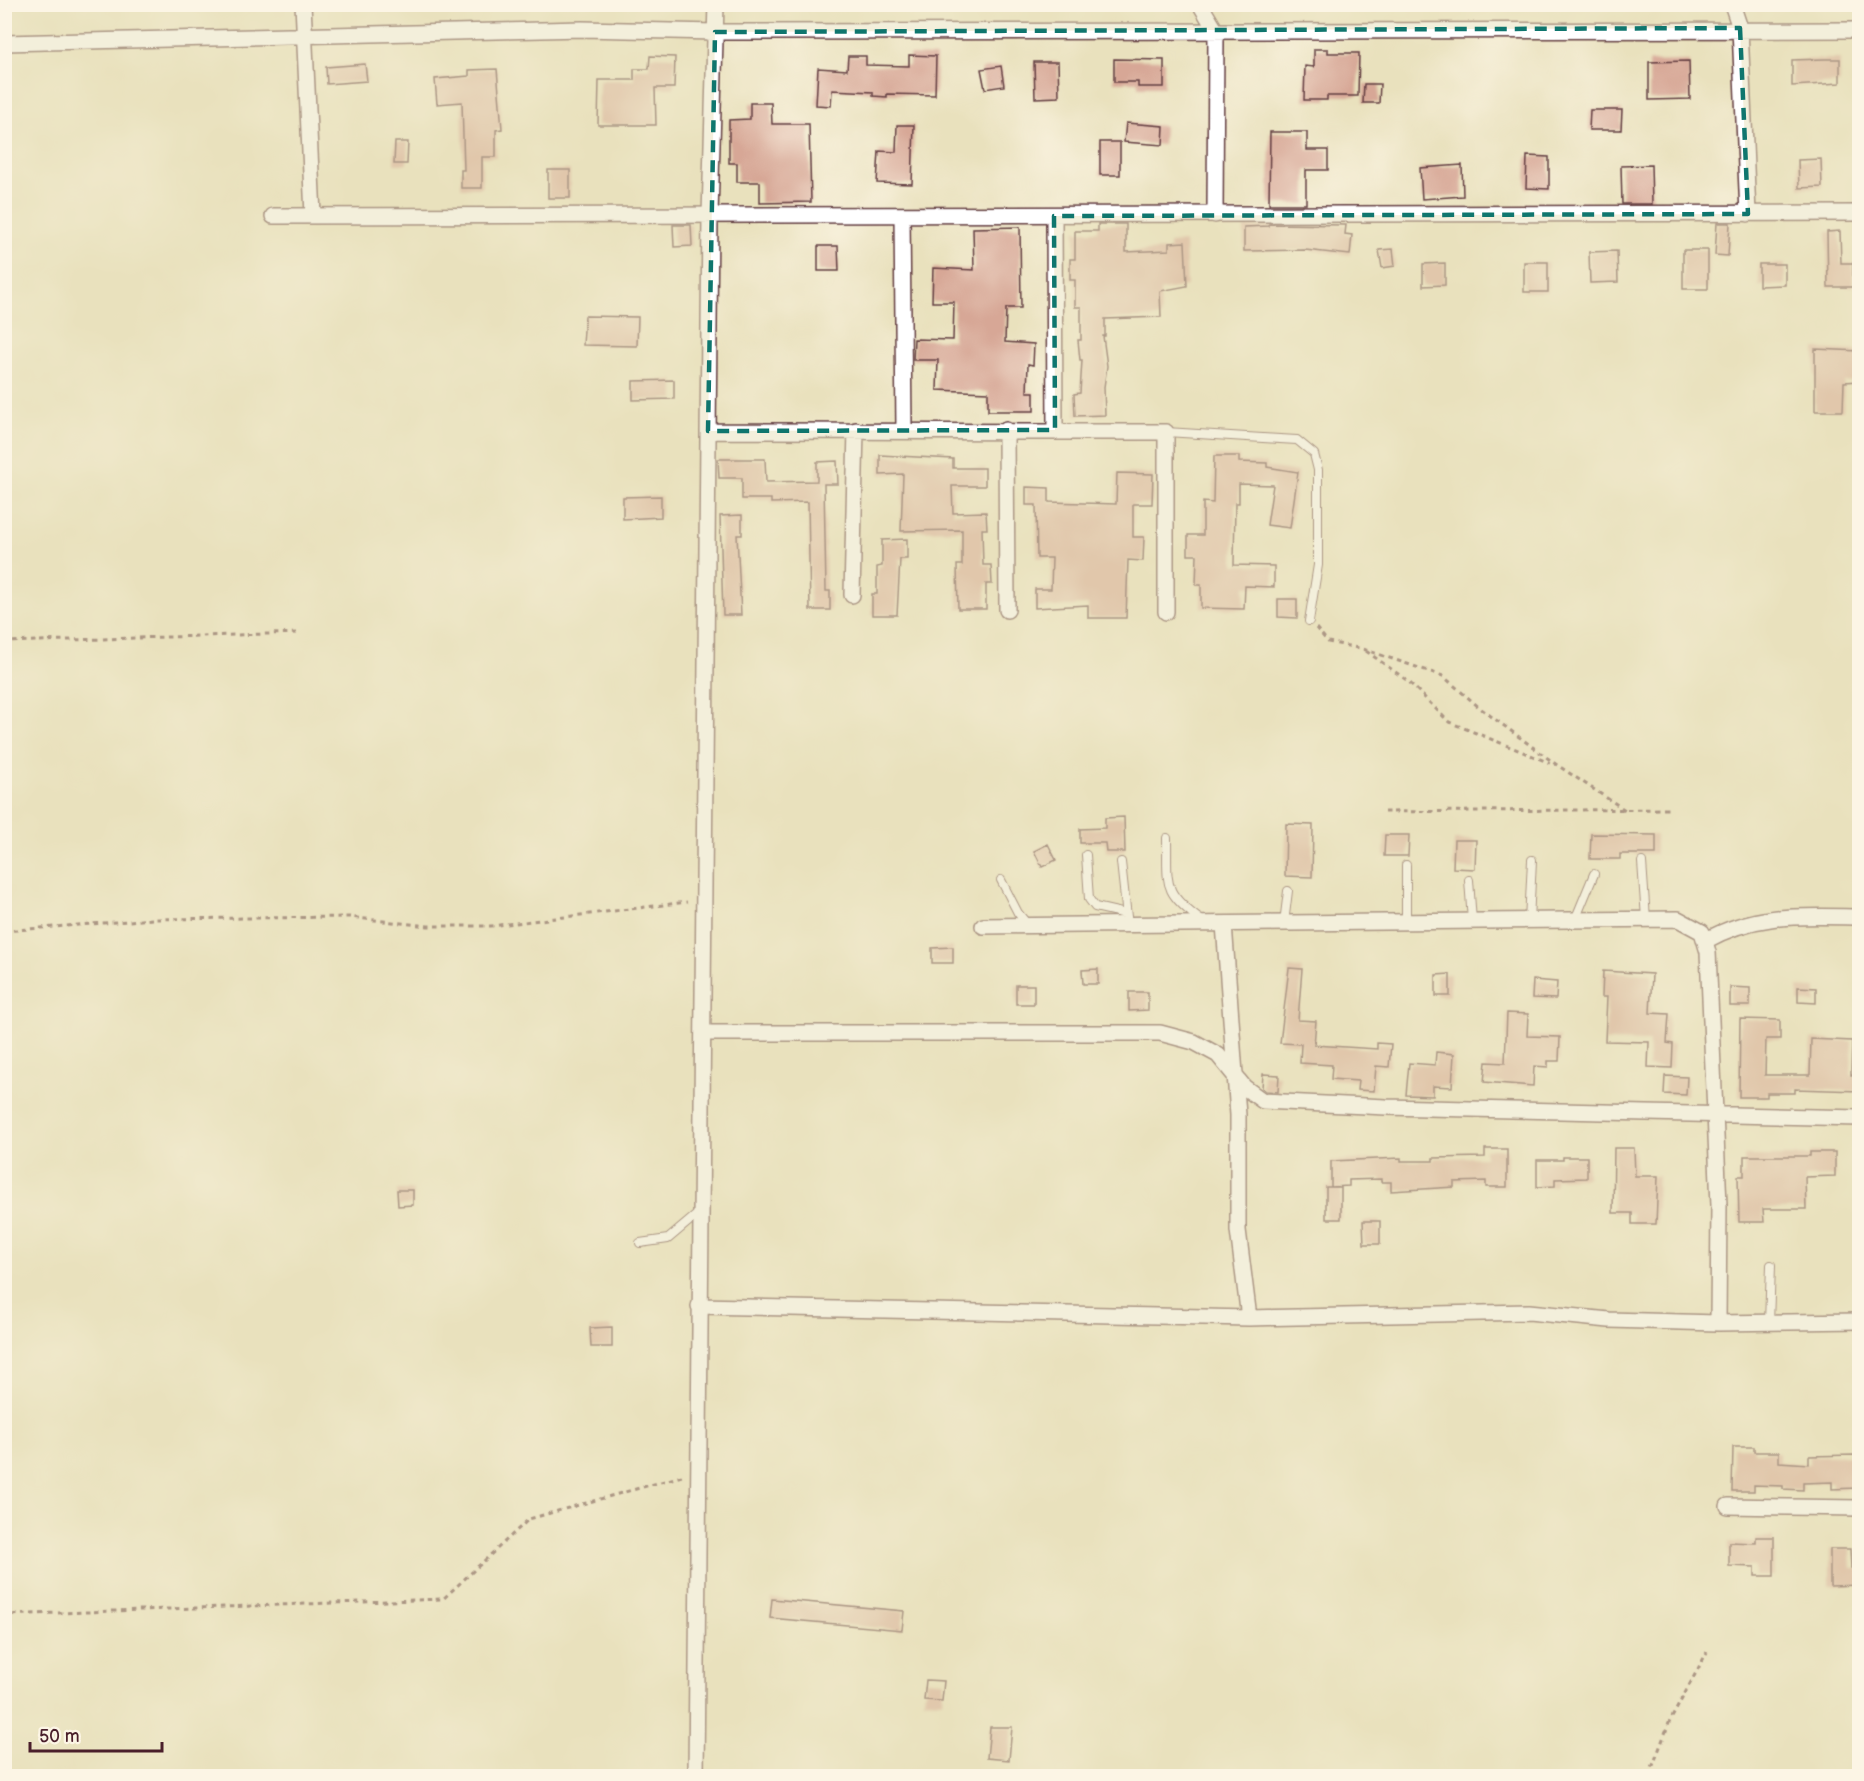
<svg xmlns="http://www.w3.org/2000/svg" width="1864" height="1781" viewBox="0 0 1864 1781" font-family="'Balsamiq Sans',sans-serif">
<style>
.building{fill:#d7a796}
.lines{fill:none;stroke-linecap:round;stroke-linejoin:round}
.service-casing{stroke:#623c41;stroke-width:10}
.minor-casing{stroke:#623c41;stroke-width:18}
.path{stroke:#623c41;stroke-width:3;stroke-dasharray:4.5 4.5;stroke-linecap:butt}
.service{stroke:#fff;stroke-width:8}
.minor{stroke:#fff;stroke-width:15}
.marked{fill:none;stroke:#0f766e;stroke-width:4.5;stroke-dasharray:12 8;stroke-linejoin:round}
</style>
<rect width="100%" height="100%" fill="#fcf5e5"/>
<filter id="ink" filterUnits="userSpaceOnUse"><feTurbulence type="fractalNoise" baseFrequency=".0167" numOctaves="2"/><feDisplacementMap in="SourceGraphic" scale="12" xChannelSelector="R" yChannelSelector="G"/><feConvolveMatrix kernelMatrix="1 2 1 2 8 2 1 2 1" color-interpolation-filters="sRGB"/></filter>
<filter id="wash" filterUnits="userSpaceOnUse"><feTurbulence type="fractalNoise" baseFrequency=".008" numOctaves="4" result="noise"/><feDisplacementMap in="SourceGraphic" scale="24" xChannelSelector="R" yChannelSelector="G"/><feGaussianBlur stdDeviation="1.35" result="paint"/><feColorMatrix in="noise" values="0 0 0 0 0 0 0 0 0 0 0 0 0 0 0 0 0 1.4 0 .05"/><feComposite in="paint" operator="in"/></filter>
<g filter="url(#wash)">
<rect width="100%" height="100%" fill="#e9e1bd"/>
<g id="blocks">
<path class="building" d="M 1314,49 L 1328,49 L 1328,53 L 1359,53 L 1358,96 L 1327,96 L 1327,100 L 1304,100 L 1305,66 L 1314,67 Z
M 909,55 L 936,56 L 935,95 L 887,94 L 887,97 L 873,96 L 873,92 L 832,90 L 831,106 L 816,105 L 818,68 L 847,70 L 848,56 L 866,56 L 866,65 L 909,66 Z
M 650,56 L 675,57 L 674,88 L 655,88 L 656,125 L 598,125 L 599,80 L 634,80 L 634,69 L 649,69 Z
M 1114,59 L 1164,60 L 1164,87 L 1138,87 L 1138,82 L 1114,82 Z
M 1825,59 L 1840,59 L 1840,83 L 1792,86 L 1792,60 Z
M 1689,61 L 1690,99 L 1649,100 L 1649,62 Z
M 1034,62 L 1058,62 L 1059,97 L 1035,98 Z
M 365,64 L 367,81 L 327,84 L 326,67 Z
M 1001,66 L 1004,86 L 985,89 L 981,69 Z
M 497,69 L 502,129 L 496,130 L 496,157 L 482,157 L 482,188 L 461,188 L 461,170 L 464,170 L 462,102 L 437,104 L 435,79 L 469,76 L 469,70 Z
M 1364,84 L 1380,84 L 1379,103 L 1363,103 Z
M 750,103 L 771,103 L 772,124 L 809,124 L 811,202 L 760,203 L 760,182 L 737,182 L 737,163 L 729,163 L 729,120 L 750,119 Z
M 1590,110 L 1622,110 L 1621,130 L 1589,130 Z
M 1126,123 L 1164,126 L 1163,145 L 1124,142 Z
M 897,125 L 914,125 L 912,184 L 877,183 L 879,151 L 896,152 Z
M 1270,132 L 1307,132 L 1307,150 L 1328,150 L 1328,170 L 1306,170 L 1306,204 L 1269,204 Z
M 395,142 L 408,142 L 407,164 L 394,164 Z
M 1100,142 L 1120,142 L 1120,175 L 1100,175 Z
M 1527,156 L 1549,157 L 1549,189 L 1526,188 Z
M 1821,159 L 1822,187 L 1799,188 L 1798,160 Z
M 1462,165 L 1463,196 L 1422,199 L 1420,168 Z
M 1651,165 L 1652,204 L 1622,204 L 1621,166 Z
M 548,170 L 570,170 L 570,198 L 548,198 Z
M 1717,223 L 1730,223 L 1728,256 L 1715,255 Z
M 1098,224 L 1126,224 L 1126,252 L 1169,250 L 1169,243 L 1185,242 L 1187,286 L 1160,291 L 1161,317 L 1105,319 L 1105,336 L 1103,336 L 1107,366 L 1104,387 L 1105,415 L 1075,416 L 1074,394 L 1080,393 L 1082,360 L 1080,360 L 1078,340 L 1081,340 L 1081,307 L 1075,307 L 1075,280 L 1070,280 L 1070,259 L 1075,259 L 1075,231 L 1098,231 Z
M 1269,224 L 1346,225 L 1345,234 L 1352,235 L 1350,255 L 1305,250 L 1244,251 L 1244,227 L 1269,226 Z
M 673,225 L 691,225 L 692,246 L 674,247 Z
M 1020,227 L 1021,308 L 1006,308 L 1005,342 L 1034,344 L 1033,365 L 1028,364 L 1027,392 L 1034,392 L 1034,411 L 988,411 L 988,392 L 937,390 L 938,360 L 913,360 L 914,339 L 953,340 L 954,302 L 932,302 L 933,268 L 974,270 L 973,228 Z
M 1840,231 L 1841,263 L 1853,263 L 1853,287 L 1828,287 L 1827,232 Z
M 818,246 L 838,246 L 839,271 L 818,271 Z
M 1393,249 L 1395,266 L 1382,268 L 1379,250 Z
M 1683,250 L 1708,250 L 1708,289 L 1683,289 Z
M 1617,251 L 1618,282 L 1590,283 L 1589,252 Z
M 1524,262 L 1548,262 L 1548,292 L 1524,292 Z
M 1445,263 L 1445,285 L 1423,286 L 1423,264 Z
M 1759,264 L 1785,264 L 1785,285 L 1759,286 Z
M 585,316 L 638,317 L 637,346 L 583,345 Z
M 1815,349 L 1860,351 L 1860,381 L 1844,382 L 1843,411 L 1815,411 Z
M 674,380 L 674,399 L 633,400 L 633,381 Z
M 880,455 L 953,459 L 953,468 L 985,468 L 985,486 L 952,486 L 953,513 L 986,512 L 987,529 L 982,529 L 983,565 L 991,565 L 992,584 L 986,584 L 986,609 L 958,609 L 957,565 L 962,565 L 962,530 L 901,531 L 903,474 L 880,475 Z
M 1214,456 L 1239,456 L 1239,462 L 1267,463 L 1267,467 L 1298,472 L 1290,528 L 1267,525 L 1273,485 L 1239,484 L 1239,503 L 1235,503 L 1234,565 L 1274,566 L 1274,587 L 1245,586 L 1244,609 L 1201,608 L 1201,585 L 1196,585 L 1197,555 L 1188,555 L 1188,535 L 1203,535 L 1203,502 L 1213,503 Z
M 718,459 L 765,459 L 766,482 L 817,481 L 817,462 L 837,461 L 838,484 L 824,484 L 826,591 L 830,591 L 830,610 L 810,610 L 808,502 L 771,503 L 771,499 L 742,499 L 742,478 L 719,478 Z
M 1117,473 L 1153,474 L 1152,504 L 1133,504 L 1133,537 L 1144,537 L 1143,561 L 1128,560 L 1126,618 L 1088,618 L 1088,605 L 1035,608 L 1035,589 L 1051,589 L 1052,558 L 1037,558 L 1036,505 L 1026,505 L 1026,487 L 1049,488 L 1049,502 L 1116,504 Z
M 661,496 L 661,517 L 623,519 L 623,497 Z
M 742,515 L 742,535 L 737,535 L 741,615 L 723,615 L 720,516 Z
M 907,539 L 907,559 L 900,559 L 897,615 L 872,615 L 872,594 L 877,594 L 877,567 L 882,566 L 882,540 Z
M 1278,599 L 1297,599 L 1297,618 L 1278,617 Z
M 1124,817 L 1125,852 L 1106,852 L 1105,843 L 1080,843 L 1080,829 L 1105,828 L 1105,818 Z
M 1286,824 L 1313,825 L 1312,877 L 1285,876 Z
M 1591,834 L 1656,835 L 1656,854 L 1620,854 L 1620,859 L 1590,859 Z
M 1385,835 L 1409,835 L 1408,856 L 1384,856 Z
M 1454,840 L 1476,840 L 1475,869 L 1453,868 Z
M 1048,844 L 1056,860 L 1042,867 L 1034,851 Z
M 953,947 L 953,963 L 932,963 L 932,948 Z
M 1289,968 L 1302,969 L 1298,1020 L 1316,1021 L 1314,1045 L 1377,1049 L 1377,1043 L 1391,1044 L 1389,1067 L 1376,1066 L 1374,1091 L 1357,1090 L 1358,1081 L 1331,1079 L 1332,1065 L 1300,1063 L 1301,1044 L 1280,1043 Z
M 1098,969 L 1098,984 L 1083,984 L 1082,970 Z
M 1603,971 L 1652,974 L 1650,1013 L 1669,1014 L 1667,1043 L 1673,1044 L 1672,1068 L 1648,1067 L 1649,1042 L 1605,1041 L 1607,997 L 1602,997 Z
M 1450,974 L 1450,996 L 1436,996 L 1436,975 Z
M 1533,980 L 1557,982 L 1556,999 L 1532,998 Z
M 1016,985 L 1034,985 L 1034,1004 L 1016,1004 Z
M 1730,987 L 1750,988 L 1750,1006 L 1730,1006 Z
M 1798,987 L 1816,988 L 1816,1003 L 1798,1002 Z
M 1129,992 L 1148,992 L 1148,1010 L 1129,1011 Z
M 1507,1013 L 1528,1014 L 1527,1036 L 1560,1037 L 1559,1061 L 1548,1061 L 1548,1067 L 1534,1066 L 1533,1086 L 1484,1082 L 1486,1062 L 1505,1063 Z
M 1740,1019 L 1780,1020 L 1780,1039 L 1766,1039 L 1765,1075 L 1810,1075 L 1811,1039 L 1852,1041 L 1851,1075 L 1860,1075 L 1860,1091 L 1795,1089 L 1795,1093 L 1767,1093 L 1767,1097 L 1739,1097 Z
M 1436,1052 L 1454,1054 L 1452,1087 L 1433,1086 L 1433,1096 L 1406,1095 L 1409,1063 L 1435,1065 Z
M 1263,1074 L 1279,1075 L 1278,1092 L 1266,1091 L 1262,1088 Z
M 1665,1076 L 1687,1077 L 1686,1095 L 1664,1094 Z
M 1614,1148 L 1634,1148 L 1635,1176 L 1658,1176 L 1656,1224 L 1632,1224 L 1632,1213 L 1613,1213 Z
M 1485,1149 L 1507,1149 L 1507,1187 L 1486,1187 L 1486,1181 L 1454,1182 L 1454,1187 L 1391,1191 L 1391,1182 L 1381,1182 L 1381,1179 L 1349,1180 L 1349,1186 L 1331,1187 L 1331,1161 L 1401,1158 L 1401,1161 L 1433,1161 L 1433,1158 L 1485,1157 Z
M 1810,1152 L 1835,1152 L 1835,1176 L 1805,1177 L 1806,1209 L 1763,1209 L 1764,1222 L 1739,1222 L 1738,1176 L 1744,1176 L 1744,1156 L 1810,1156 Z
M 1563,1157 L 1587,1157 L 1587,1178 L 1555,1179 L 1555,1186 L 1537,1187 L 1537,1160 L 1563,1160 Z
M 1326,1187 L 1341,1187 L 1341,1219 L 1326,1219 Z
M 397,1190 L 413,1190 L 413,1205 L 398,1206 Z
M 1363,1221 L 1380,1221 L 1380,1244 L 1364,1244 Z
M 612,1327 L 612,1347 L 591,1347 L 590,1328 Z
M 1733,1447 L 1754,1447 L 1754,1452 L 1779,1452 L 1779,1462 L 1809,1464 L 1809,1456 L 1855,1455 L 1856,1488 L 1832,1489 L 1832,1482 L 1803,1483 L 1803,1490 L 1783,1489 L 1783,1486 L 1754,1485 L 1754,1491 L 1732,1491 Z
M 1756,1537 L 1774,1537 L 1774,1576 L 1755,1576 L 1755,1567 L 1729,1566 L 1729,1542 L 1756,1543 Z
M 1830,1549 L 1850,1549 L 1851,1568 L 1860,1568 L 1860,1585 L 1830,1586 Z
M 772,1599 L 904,1611 L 902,1630 L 770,1618 Z
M 926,1680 L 944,1681 L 942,1701 L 924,1700 Z
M 990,1727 L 1012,1727 L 1009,1760 L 987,1758 Z"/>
</g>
</g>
<g filter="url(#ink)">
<use href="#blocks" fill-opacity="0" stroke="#623c41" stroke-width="1.5"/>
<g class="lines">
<g class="service-casing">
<path id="service" d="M 1166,432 L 1297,440 L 1314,454 L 1318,470 L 1318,565 L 1309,621
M 1167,838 C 1168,885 1161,891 1202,921
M 1086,855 L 1089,899 L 1095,907 L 1126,914
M 1121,862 L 1127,917
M 1642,862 L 1646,919
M 1406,865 L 1406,922
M 1001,880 L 1018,913 L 1028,925
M 1469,880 L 1472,921
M 1575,920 L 1594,874
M 1529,921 L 1532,860
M 1284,923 L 1288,891
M 640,1243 L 668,1239 L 700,1212
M 1769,1323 L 1771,1265"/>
</g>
<g class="minor-casing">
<path id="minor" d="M 303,4 L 313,215
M 1200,4 L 1216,31 L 1215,215
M 1732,4 L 1740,28 L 1748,214
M 4,43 L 582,29 L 715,32 L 1860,30
M 902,215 L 904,430
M 273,216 L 1860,213
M 1054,216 L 1055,430
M 1006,430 L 1007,610
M 708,431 L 1166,432 L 1166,612
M 852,595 L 856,430
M 1224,924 L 1238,1115 L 1238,1230 L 1249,1318
M 983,926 L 1678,919 L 1702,932 L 1708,952 L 1719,1205 L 1718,1323
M 1705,941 C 1756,912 1802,916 1860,917
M 704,1033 L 1160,1033 L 1194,1042 L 1218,1055 L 1244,1087 L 1263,1101 L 1386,1107 L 1860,1118
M 699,1306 L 1249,1318 L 1529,1312 L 1609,1320 L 1718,1323 L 1860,1321
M 1728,1506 L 1860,1508
M 696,1776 L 710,215 L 716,4"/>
</g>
<path class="path" d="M 1316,628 L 1328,642 L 1363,649 L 1443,676 L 1480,708 L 1557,765 L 1625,810
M 4,642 L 300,633
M 1366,651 L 1408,681 L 1449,722 L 1550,763
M 1384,812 L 1668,809
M 4,931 L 153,919 L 349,917 L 428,926 L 491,926 L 687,902
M 4,1615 L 443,1599 L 529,1519 L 682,1476
M 1649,1776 L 1669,1723 L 1707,1652"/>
<use href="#service" class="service"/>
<use href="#minor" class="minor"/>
</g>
</g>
<path d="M0 0H1864V1781H0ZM 1740,28 L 1748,214 L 1054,216 L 1055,430 L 708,431 L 715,32 Z" fill="#e9e1bd" fill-opacity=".55" fill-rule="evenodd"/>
<path class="marked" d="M 1740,28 L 1748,214 L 1054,216 L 1055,430 L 708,431 L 715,32 Z"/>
<rect width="1864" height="1781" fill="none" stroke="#fcf5e5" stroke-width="24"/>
<path d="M30 1742v9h132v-9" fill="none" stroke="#4a1f2b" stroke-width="3"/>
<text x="39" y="1742" font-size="18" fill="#4a1f2b" stroke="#fcf5e5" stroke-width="4.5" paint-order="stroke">50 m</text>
</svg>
